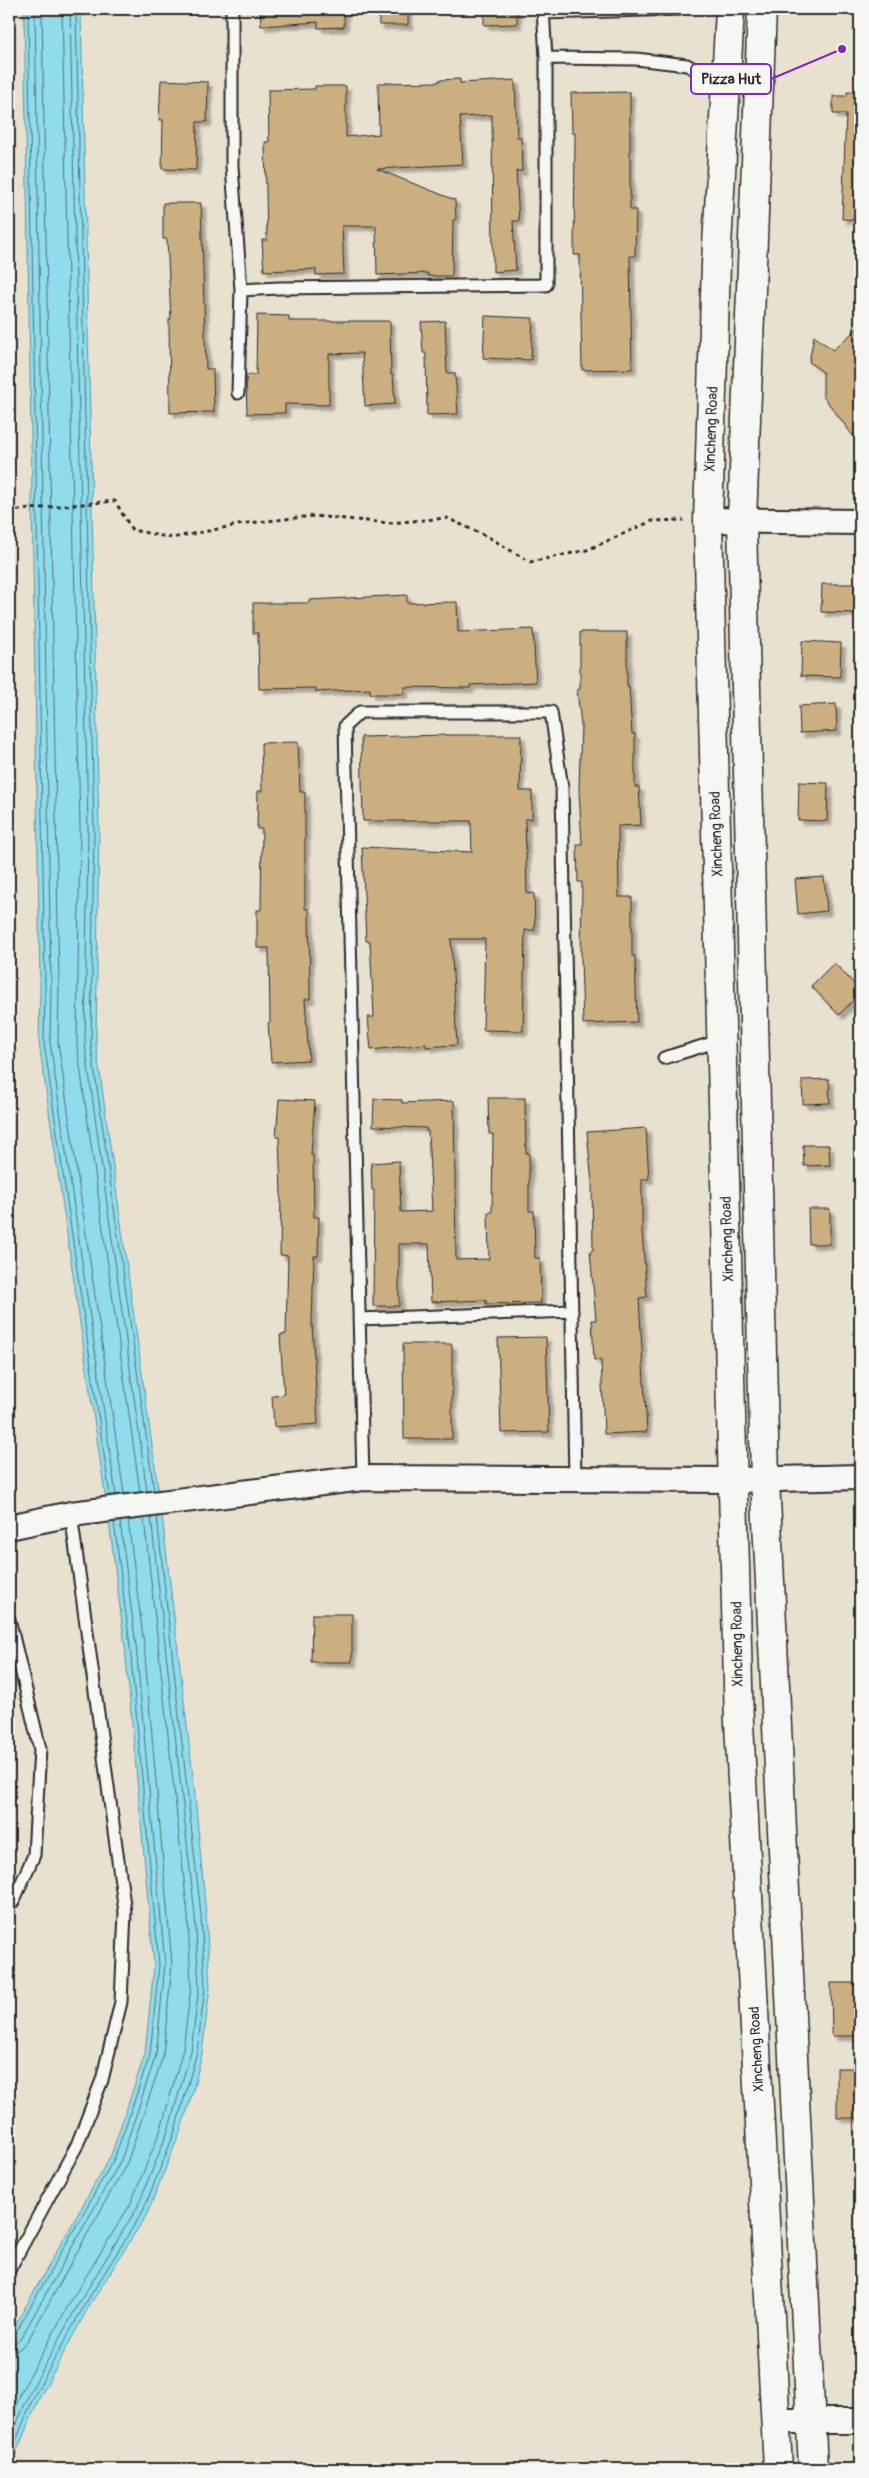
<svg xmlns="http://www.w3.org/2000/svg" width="869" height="2478" viewBox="0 0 869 2478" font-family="Pangolin,sans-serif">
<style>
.water{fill:#8edcec;stroke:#66959f}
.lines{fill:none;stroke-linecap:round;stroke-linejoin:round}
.shore{stroke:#537278;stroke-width:1}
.building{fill:#cbaf81;stroke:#2b2b2b;filter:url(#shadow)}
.service-casing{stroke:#2b2b2b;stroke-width:15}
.minor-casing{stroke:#2b2b2b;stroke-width:28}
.primary-casing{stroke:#2b2b2b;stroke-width:31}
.path{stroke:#2b2b2b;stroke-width:3;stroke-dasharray:4 4;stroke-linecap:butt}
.service{stroke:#f6f6f2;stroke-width:11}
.minor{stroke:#f6f6f2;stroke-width:24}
.primary{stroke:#f6f6f2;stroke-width:28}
.labels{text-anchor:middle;stroke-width:4;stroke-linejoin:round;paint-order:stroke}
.street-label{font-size:14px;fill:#2b2b2b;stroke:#f6f6f2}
.leader{fill:none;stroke:#7b2cbf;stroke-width:2}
.callout-dot{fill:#7b2cbf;stroke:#f6f6f2;stroke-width:2}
.callout{fill:#f6f6f2;stroke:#7b2cbf;stroke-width:2}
.callout-label{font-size:15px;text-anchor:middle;font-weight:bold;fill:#2b2b2b}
</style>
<defs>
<filter id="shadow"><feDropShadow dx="4.5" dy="4.5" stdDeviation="1" flood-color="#0004"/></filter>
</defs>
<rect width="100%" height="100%" fill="#e9e1d0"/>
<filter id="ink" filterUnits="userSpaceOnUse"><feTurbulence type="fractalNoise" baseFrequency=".02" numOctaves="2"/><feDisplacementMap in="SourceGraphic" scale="10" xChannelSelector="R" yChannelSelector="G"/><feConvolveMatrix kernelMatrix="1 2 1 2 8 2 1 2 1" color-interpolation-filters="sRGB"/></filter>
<g filter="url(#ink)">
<path class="water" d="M 24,9 L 81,9 L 99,827 L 96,1045 L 163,1524 L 194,1785 L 206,1914 L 210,1987 L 202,2053 L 192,2095 L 179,2135 L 147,2214 L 88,2308 L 39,2399 L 9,2469 L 9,2336 L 111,2155 L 145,2054 L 154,1966 L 125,1647 L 109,1521 L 39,1043 L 40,987 Z"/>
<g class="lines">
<path class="shore" d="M 28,9 L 45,987 L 44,1043 L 110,1496
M 35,9 L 51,987 L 50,1042 L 116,1495
M 42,9 L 59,987 L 58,1042 L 124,1494
M 62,9 L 80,827 L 77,1045 L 140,1492
M 70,9 L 88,827 L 85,1045 L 147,1491
M 76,9 L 94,827 L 91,1045 L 154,1491
M 9,2337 L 15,2334 L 115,2157 L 150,2055 L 159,1965 L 130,1646 L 114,1522
M 9,2344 L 15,2343 L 21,2338 L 121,2160 L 156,2055 L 165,1964 L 136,1646 L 120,1521
M 9,2351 L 18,2350 L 27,2342 L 127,2163 L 163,2056 L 172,1964 L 144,1645 L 128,1520
M 9,2422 L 22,2390 L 72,2299 L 130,2205 L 161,2129 L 183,2049 L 191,1987 L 188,1916 L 144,1518
M 9,2442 L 29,2394 L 79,2303 L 137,2208 L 168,2131 L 191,2051 L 199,1987 L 195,1915 L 151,1517
M 9,2458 L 34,2396 L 84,2306 L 143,2211 L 174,2134 L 197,2052 L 205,1987 L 201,1915 L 157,1517"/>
</g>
<path class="building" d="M 260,9 L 344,9 L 344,27 L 318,28 L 318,22 L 261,26 Z
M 379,9 L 408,9 L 408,25 L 379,25 Z
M 484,9 L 517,9 L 517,24 L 484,25 Z
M 460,79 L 460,83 L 515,80 L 517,137 L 521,137 L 522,171 L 516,171 L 519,221 L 513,221 L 516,270 L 493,272 L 492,115 L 460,117 L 463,164 L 377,169 L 455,200 L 456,219 L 453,220 L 452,276 L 428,276 L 428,273 L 377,275 L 376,226 L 342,226 L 344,274 L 316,275 L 316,269 L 264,271 L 262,240 L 267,240 L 265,142 L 269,142 L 268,90 L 315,89 L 315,86 L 346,86 L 346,137 L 379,134 L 378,83 L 439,82 L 439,80 Z
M 161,80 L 208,82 L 207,122 L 197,122 L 196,170 L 162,169 L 163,120 L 159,120 Z
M 630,92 L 630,210 L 636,210 L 635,256 L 630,256 L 632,369 L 582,370 L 580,255 L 574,255 L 575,133 L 572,133 L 571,93 Z
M 847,92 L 860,92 L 860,220 L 842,219 L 846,114 L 833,114 L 833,96 L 847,96 Z
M 163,203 L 201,203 L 206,369 L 213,369 L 214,412 L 170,413 L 169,319 L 171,319 L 167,239 L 163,239 Z
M 257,315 L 289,316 L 289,321 L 390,321 L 391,375 L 393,375 L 395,404 L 365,406 L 362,353 L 329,354 L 329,405 L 285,404 L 285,413 L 247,414 L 246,375 L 256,375 Z
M 485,316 L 533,318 L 531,360 L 483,358 Z
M 445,321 L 447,373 L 455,373 L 458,414 L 427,415 L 426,353 L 423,353 L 421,322 Z
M 860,326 L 860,445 L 823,396 L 823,372 L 809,362 L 814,336 L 833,350 Z
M 822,584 L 857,584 L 856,613 L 821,612 Z
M 407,595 L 407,603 L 457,602 L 458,632 L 533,629 L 536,682 L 470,685 L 470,688 L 404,687 L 404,694 L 370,694 L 370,689 L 316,692 L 316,688 L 259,689 L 258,633 L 253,633 L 253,603 L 309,603 L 309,600 Z
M 580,632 L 627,632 L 627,687 L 629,686 L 632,734 L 635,734 L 635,787 L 639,787 L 641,825 L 618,826 L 619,897 L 632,897 L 632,956 L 635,956 L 637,1022 L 583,1024 L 581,957 L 582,882 L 578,882 L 577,844 L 582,844 L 579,790 L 581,725 L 577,690 L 580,689 Z
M 802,641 L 841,643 L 840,677 L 801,676 Z
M 836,704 L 837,731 L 800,733 L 799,706 Z
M 448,735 L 521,735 L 520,791 L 532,791 L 532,819 L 525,819 L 527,894 L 534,893 L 535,930 L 525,930 L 523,1031 L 483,1030 L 485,939 L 451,939 L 457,1045 L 426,1047 L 426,1044 L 371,1050 L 368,1017 L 374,1017 L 370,941 L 366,941 L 362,847 L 472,852 L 471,821 L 363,821 L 361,737 Z
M 298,742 L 300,792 L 305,792 L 305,909 L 309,909 L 310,999 L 305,999 L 309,1060 L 271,1062 L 268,1023 L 270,1022 L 269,948 L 257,948 L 257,910 L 261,910 L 262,829 L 257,829 L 258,791 L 262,791 L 261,743 Z
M 799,782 L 828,783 L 827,821 L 798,820 Z
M 824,877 L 827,911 L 798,914 L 795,879 Z
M 834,963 L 860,990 L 860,993 L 839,1015 L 811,986 Z
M 829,1079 L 830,1103 L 803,1104 L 802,1080 Z
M 488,1098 L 525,1098 L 526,1153 L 529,1153 L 529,1211 L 534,1211 L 535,1258 L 540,1258 L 541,1303 L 486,1304 L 486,1300 L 431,1302 L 429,1244 L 399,1244 L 399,1306 L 373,1306 L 374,1190 L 372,1190 L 371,1163 L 399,1161 L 401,1212 L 432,1211 L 428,1131 L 426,1131 L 426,1128 L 373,1126 L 374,1099 L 402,1100 L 402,1103 L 454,1101 L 456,1260 L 489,1259 L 488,1212 L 492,1212 L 493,1134 L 489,1134 Z
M 279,1099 L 315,1101 L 311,1155 L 313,1155 L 314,1217 L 319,1217 L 318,1256 L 314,1256 L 312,1324 L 318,1424 L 274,1427 L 272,1396 L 284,1395 L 280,1335 L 286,1334 L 288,1256 L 280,1255 L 281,1193 L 279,1137 L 276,1137 Z
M 646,1128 L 649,1179 L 642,1179 L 642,1232 L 647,1297 L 639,1298 L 647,1432 L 604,1434 L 601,1360 L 594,1360 L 592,1320 L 596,1320 L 590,1251 L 593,1250 L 592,1183 L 587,1132 Z
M 803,1145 L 829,1145 L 830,1165 L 804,1166 Z
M 808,1209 L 830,1209 L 830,1244 L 809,1244 Z
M 546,1337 L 549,1432 L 501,1433 L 498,1338 Z
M 403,1344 L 452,1344 L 452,1439 L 404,1439 Z
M 312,1614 L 352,1614 L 352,1662 L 311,1662 Z
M 831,1983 L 860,1983 L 860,2036 L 832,2036 Z
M 837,2068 L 860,2068 L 860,2118 L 837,2118 Z"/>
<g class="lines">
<g class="service-casing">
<path id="service" d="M 232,9 L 232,166 L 241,290 L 279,288 L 546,285 L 546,58 L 543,9
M 543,13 L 679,9
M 546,58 L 636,59 L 687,65 L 726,87
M 238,393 L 241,290
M 664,1058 L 722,1040
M 359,1319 L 572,1311
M 363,1478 L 345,726 L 360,712 L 551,712 L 562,788 L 575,1479
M 9,1619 L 40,1749 L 34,1855 L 13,1902 L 9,1904
M 9,2270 L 77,2145 L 102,2080 L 121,2002 L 125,1912 L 71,1514"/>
</g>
<g class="minor-casing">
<path id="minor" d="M 708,520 L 860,522
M 9,1527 L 71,1514 L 363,1478 L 733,1480 L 860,1477
M 776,2421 L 860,2421"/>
</g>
<g class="primary-casing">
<path id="primary" d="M 730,9 L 716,264 L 708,520 L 739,1723 L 778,2469
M 762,9 L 742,521 L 765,1479 L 813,2469"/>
</g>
<path class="path" d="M 9,511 L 115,501 L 132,530 L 172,538 L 248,523 L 314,516 L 389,523 L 447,518 L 490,538 L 530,562 L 587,550 L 652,521 L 684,520"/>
<use href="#service" class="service"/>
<use href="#minor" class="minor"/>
<use href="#primary" class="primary"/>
</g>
</g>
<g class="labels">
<g class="street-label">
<text transform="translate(711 429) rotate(-88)" y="5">Xincheng Road</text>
<text transform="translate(716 834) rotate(-92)" y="5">Xincheng Road</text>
<text transform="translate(727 1239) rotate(-92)" y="5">Xincheng Road</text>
<text transform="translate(737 1644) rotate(-91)" y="5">Xincheng Road</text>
<text transform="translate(756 2049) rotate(-93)" y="5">Xincheng Road</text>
</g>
</g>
<path class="leader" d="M842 49L771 79"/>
<circle class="callout-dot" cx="842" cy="49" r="5"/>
<rect class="callout" x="691" y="64" width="80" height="30" rx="5"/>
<g class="callout-label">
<text x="731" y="84">Pizza Hut</text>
</g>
<rect width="869" height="2478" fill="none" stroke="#f6f6f2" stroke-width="30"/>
<rect x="15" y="15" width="839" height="2448" fill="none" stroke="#2b2b2b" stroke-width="2" filter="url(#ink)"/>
</svg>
